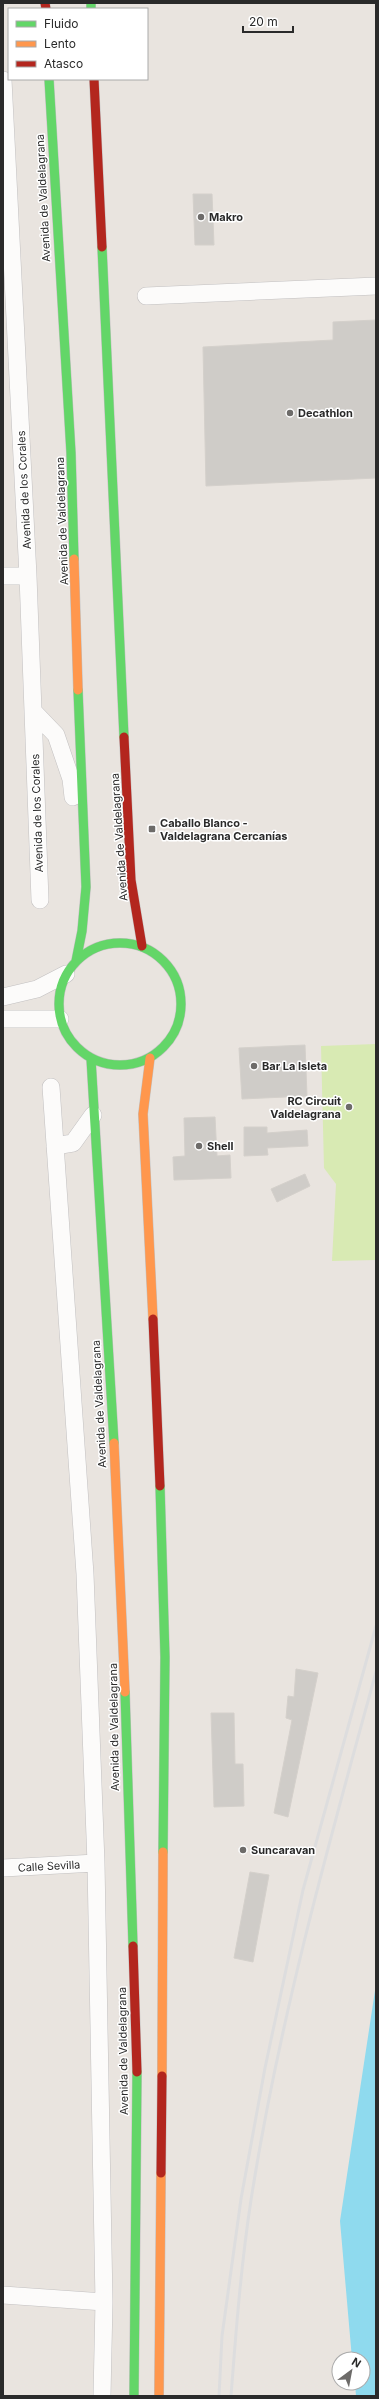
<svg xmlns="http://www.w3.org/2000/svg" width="379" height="2399" viewBox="0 0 379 2399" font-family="Inter,sans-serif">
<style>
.pitch{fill:#d8eab3}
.water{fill:#8fdaee}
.building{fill:#cfccc8;stroke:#d4d0cb}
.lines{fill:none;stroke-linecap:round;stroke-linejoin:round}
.street-casing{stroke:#c2c0c1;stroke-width:18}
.fast-casing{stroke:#c2c0c1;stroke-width:10}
.slow-casing{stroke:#c2c0c1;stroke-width:10}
.jam-casing{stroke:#c2c0c1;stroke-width:10}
.street{stroke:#fcfbfa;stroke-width:17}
.fast{stroke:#63d668;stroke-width:9}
.slow{stroke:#ff974d;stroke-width:9}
.jam{stroke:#b3261e;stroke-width:9}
.rail{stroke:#ddddde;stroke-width:3}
.poi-dot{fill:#6d6b69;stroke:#fff;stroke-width:1.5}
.labels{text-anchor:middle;stroke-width:3;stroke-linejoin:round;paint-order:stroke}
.street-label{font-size:11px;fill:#2a2a2a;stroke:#fff}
.poi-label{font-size:11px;font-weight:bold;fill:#2a2a2a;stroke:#fff;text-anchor:start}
</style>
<rect width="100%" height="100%" fill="#e9e4df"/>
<path class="pitch" d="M 376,1044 L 376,1260 L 332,1261 L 336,1184 L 324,1168 L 321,1046 Z"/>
<path class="water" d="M 376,1984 L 376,2396 L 356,2396 L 355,2383 L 363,2383 L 363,2359 L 352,2359 L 340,2221 Z"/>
<path class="building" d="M 193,194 L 212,194 L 214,245 L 195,245 Z
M 376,320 L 376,478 L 206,486 L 203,347 L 333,340 L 333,322 Z
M 305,1045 L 307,1096 L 242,1099 L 239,1048 Z
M 215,1117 L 217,1156 L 230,1155 L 231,1178 L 174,1180 L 173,1157 L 185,1156 L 184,1118 Z
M 244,1127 L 267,1127 L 267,1133 L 307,1130 L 308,1146 L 267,1148 L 268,1155 L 244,1156 Z
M 305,1174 L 310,1186 L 277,1202 L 271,1189 Z
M 296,1669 L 318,1673 L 288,1817 L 274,1813 L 292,1720 L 286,1718 L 288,1696 L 294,1697 Z
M 211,1713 L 234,1713 L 235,1764 L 243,1764 L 244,1806 L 214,1807 Z
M 250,1872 L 269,1875 L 253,1962 L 234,1958 Z"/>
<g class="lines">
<g class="street-casing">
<path id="street" d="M 3,80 L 28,576 L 40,900
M 146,296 L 376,286
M 3,576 L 28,576
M 33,711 L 56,735 L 71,779 L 73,797
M 3,997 L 37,989 L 66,974
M 3,1019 L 60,1019
M 51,1087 L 85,1574 L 96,1863 L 104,2302 L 102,2396
M 55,1146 L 73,1143 L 93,1115
M 3,1868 L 96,1863
M 3,2295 L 104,2302"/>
</g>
<g class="fast-casing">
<path id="fast" d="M 91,3 L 91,9
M 49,79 L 71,453 L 74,559
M 102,247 L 124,737
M59 1004a61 61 0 1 1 122 0a61 61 0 1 1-122 0Z
M 76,961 L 82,931 L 86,887 L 78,690
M 91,1059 L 114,1443
M 160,1486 L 165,1657 L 163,1852
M 125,1692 L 133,1946
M 134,2396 L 137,2072"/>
</g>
<g class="slow-casing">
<path id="slow" d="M 74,559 L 78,690
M 150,1058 L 143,1114 L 153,1319
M 114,1443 L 125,1692
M 162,2076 L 163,1852
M 159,2396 L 161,2173"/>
</g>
<g class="jam-casing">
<path id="jam" d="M 45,3 L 46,9
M 94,79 L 102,247
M 124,737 L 131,880 L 142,946
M 153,1319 L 160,1486
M 133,1946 L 137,2072
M 161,2173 L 162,2076"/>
</g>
<use href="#street" class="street"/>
<use href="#fast" class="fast"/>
<use href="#slow" class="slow"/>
<use href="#jam" class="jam"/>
<path class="rail" d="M 219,2396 L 222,2336 L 241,2199 L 265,2068 L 303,1890 L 376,1626
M 231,2396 C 236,2331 241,2265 251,2200 C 279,2021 328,1846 376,1672"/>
</g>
<g class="poi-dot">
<circle cx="201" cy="217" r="4"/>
<circle cx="290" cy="413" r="4"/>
<rect x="148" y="825" width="8" height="8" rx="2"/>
<circle cx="254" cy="1066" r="4"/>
<circle cx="349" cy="1107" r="4"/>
<circle cx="199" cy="1146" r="4"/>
<circle cx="243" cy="1850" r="4"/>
</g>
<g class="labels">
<g class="street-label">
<text transform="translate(43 198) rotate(-93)" y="4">Avenida de Valdelagrana</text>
<text transform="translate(24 490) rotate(-93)" y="4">Avenida de los Corales</text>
<text transform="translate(62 521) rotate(-92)" y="4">Avenida de Valdelagrana</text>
<text transform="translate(37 813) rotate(-92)" y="4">Avenida de los Corales</text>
<text transform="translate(119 837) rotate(-94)" y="4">Avenida de Valdelagrana</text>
<text transform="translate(99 1404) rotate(-93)" y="4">Avenida de Valdelagrana</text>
<text transform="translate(114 1727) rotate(-91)" y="4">Avenida de Valdelagrana</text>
<text transform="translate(49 1866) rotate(-3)" y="4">Calle Sevilla</text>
<text transform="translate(123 2051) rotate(-91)" y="4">Avenida de Valdelagrana</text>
</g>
<g class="poi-label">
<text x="209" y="221">Makro</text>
<text x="298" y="417">Decathlon</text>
<text x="160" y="827">Caballo Blanco -<tspan x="160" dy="13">Valdelagrana Cercanías</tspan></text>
<text x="262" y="1070">Bar La Isleta</text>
<text x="341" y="1105" text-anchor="end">RC Circuit<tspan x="341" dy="13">Valdelagrana</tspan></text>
<text x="207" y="1150">Shell</text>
<text x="251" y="1854">Suncaravan</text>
</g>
</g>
<rect width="379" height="2399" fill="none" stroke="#2a2a2a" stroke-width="8"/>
<rect x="8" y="8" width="140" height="72" fill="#ffffff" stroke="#aaaaaa"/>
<rect x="16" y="21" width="20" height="6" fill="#63d668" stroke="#aaaaaa"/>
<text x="44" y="28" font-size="12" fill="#2a2a2a">Fluido</text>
<rect x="16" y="41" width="20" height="6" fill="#ff974d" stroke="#aaaaaa"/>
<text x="44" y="48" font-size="12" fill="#2a2a2a">Lento</text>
<rect x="16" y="61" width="20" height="6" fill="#b3261e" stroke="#aaaaaa"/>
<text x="44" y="68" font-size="12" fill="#2a2a2a">Atasco</text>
<g transform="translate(351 2371) rotate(32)"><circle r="19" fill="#ffffff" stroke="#aaaaaa"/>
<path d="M0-3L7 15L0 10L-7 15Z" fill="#6d6b69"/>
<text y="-6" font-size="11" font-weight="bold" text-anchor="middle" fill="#2a2a2a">N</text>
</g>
<path d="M243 26v6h50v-6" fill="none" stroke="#2a2a2a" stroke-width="2"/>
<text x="249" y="26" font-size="12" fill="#2a2a2a" stroke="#ffffff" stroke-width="3" paint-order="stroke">20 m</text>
</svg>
